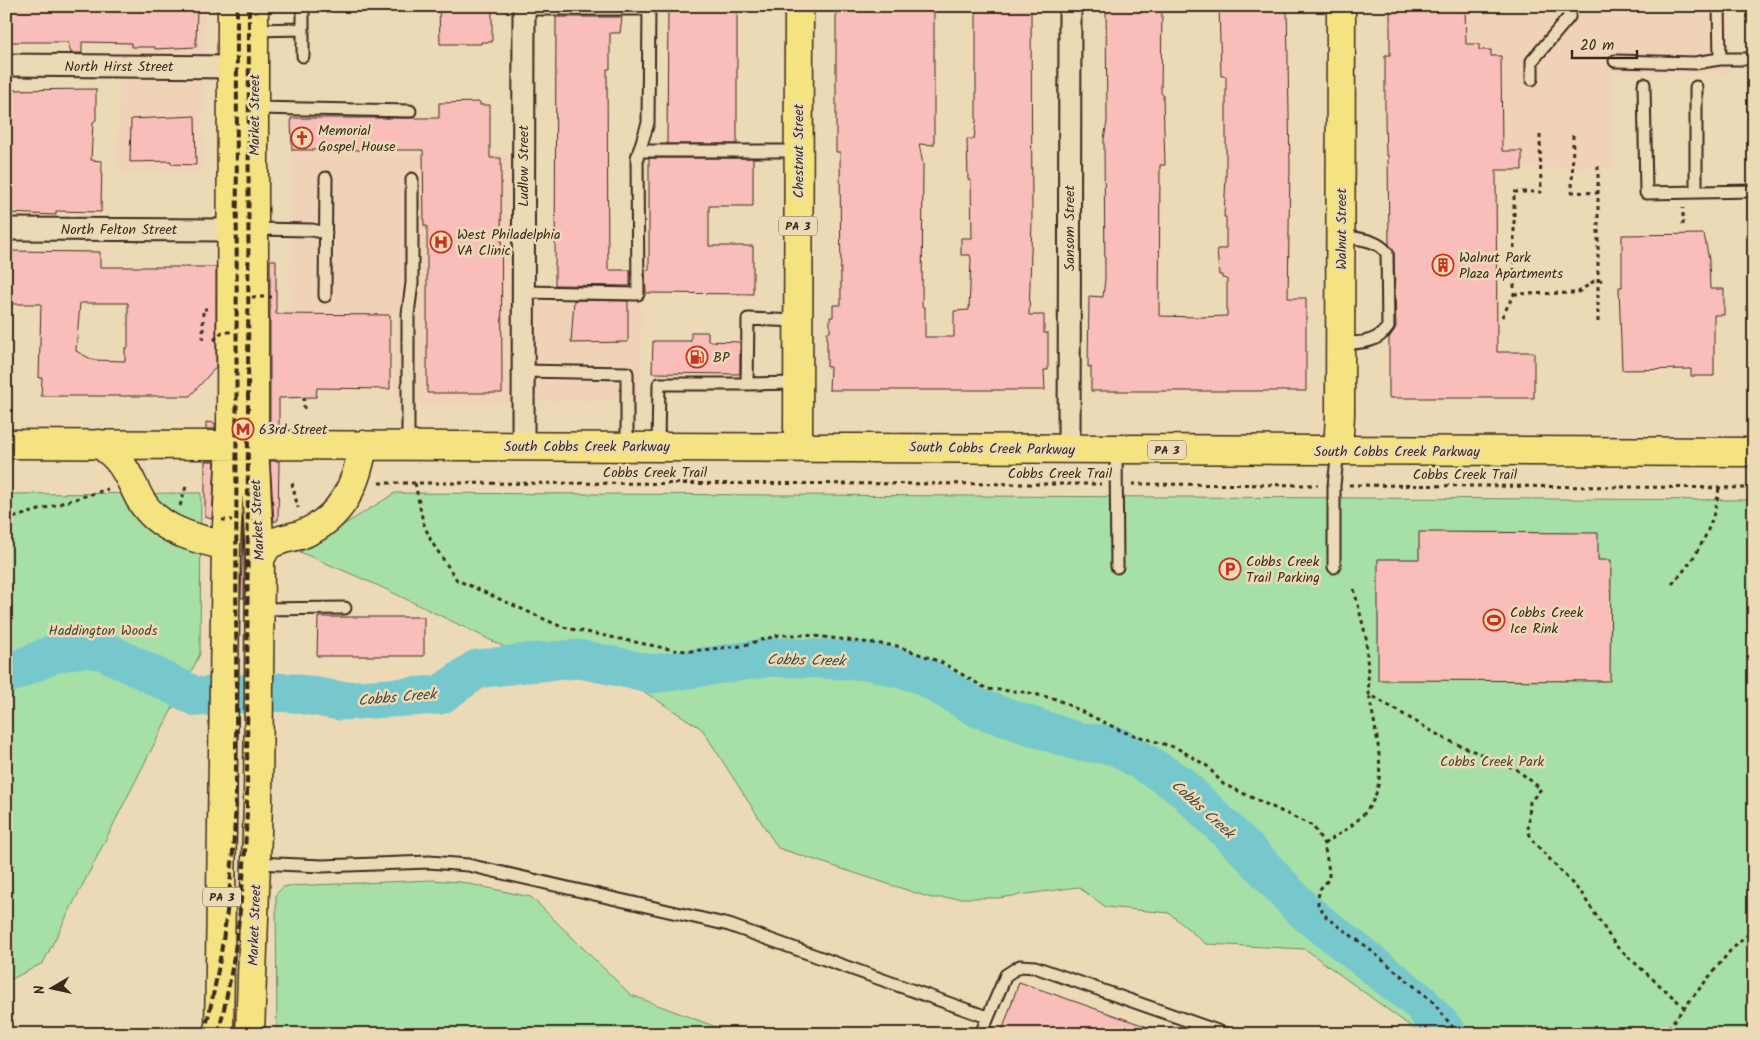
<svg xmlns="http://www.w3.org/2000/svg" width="1760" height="1040" viewBox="0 0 1760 1040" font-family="Kalam,sans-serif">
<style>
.built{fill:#f0d2b8}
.green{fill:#a6e0a6;stroke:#708562}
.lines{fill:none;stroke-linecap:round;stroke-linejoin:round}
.river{stroke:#77c8cd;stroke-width:39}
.building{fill:#fabeba;stroke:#3b2a1e;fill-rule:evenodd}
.lane-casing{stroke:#3b2a1e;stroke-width:15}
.street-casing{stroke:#3b2a1e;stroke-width:25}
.primary-casing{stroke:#3b2a1e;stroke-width:31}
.path{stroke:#3b2a1e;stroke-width:3;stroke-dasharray:4 4;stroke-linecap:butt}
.lane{stroke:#ecdab7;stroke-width:11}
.street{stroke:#ecdab7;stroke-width:21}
.primary{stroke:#f5e382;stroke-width:28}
.rail{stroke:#3b2a1e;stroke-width:4;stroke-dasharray:8 4;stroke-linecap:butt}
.path-bridge{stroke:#3b2a1e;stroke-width:3;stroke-dasharray:4 4;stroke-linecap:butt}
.labels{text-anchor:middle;stroke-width:5;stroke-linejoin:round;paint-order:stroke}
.shield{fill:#ecdab7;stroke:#705f4c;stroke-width:1}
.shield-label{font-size:12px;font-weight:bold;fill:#3b2a1e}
.street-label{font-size:14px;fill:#3b2a1e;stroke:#ecdab7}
.poi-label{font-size:14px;fill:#3b2a1e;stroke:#ecdab7;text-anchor:start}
.park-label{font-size:14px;fill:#4b4532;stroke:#ecdab7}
.water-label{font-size:15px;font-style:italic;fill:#474a41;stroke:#ecdab7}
</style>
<rect width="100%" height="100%" fill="#ecdab7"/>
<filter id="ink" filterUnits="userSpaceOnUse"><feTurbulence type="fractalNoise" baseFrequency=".02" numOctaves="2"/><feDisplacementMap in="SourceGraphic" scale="10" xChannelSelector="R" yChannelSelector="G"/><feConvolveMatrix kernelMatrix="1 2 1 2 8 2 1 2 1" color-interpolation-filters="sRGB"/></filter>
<g filter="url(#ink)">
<path class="built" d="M 119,6 L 204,6 L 203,172 L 118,172 Z
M 1392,6 L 1730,6 L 1731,73 L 1611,73 L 1611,168 L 1392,168 Z
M 291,153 L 512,155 L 514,301 L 641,300 L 641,400 L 394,404 L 396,314 L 290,313 Z"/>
<path class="green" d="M 201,493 L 200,654 L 43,963 L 6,982 L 6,494 Z
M 395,493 L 1754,500 L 1754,1034 L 1421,1034 L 1305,949 L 1206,944 L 1169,913 L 1106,907 L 1078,887 L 998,898 L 931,898 L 778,848 L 702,729 L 621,677 L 540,664 L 379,586 L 300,552 Z
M 433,880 L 460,882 L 531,897 L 631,995 L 735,1034 L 277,1034 L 276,894 L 283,887 L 288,886 Z"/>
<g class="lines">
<path class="river" d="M 6,675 L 53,654 L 81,648 L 102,650 L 197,697 L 268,692 L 294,693 L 340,701 L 440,695 L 477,669 L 527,663 L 579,659 L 653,674 L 772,657 L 871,661 L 920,674 L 978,708 L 1076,741 L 1117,746 L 1179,784 L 1251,854 L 1303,910 L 1420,1002 L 1448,1034"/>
</g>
<path class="building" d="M 6,6 L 197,6 L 196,47 L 155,49 L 155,47 L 131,47 L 131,43 L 82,42 L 82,53 L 71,53 L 68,42 L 6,42 Z
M 439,6 L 492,6 L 492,42 L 481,42 L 481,44 L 440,44 Z
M 668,6 L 737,6 L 737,144 L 667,144 Z
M 976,6 L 1031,6 L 1032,220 L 1029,315 L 1044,315 L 1044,333 L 1048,333 L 1048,370 L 1044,370 L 1045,390 L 829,390 L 830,367 L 827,367 L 827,332 L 830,332 L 830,317 L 833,317 L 833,305 L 841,305 L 840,152 L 836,152 L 836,11 L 934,11 L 934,145 L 919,144 L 923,164 L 922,307 L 925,307 L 925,337 L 954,337 L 954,311 L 969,310 L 971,259 L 970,255 L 961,255 L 961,238 L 972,238 L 971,180 L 968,180 L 967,139 L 974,139 L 976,122 Z
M 1106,6 L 1162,6 L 1161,93 L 1163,95 L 1165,165 L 1160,165 L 1159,316 L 1200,317 L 1227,316 L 1227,279 L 1222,278 L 1222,275 L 1219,275 L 1217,249 L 1226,249 L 1226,217 L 1224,217 L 1226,175 L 1226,76 L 1221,76 L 1219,6 L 1287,6 L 1290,166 L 1288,298 L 1306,298 L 1306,391 L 1091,391 L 1091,367 L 1088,367 L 1089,296 L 1103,297 L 1105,279 L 1104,139 L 1107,122 Z
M 1390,6 L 1465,6 L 1466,44 L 1479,44 L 1479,50 L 1491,50 L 1491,56 L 1501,56 L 1502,151 L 1522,151 L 1522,170 L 1496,170 L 1497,352 L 1534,352 L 1534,398 L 1389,398 L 1389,338 L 1396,327 L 1394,253 L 1389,244 L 1388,155 L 1386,155 L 1385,119 L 1385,55 L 1390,55 Z
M 556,17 L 622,17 L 620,33 L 610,33 L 610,69 L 607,69 L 608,270 L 630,270 L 630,286 L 555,285 Z
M 96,89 L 96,120 L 93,122 L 91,160 L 102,161 L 101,212 L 56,211 L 56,215 L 6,213 L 6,90 Z
M 480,102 L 480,105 L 490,105 L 490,158 L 501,158 L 502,393 L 427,393 L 427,226 L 424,226 L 423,150 L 292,150 L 291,118 L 439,118 L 439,103 Z
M 195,116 L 196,165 L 171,164 L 171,161 L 130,162 L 131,119 Z
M 649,158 L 753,158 L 753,206 L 709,206 L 709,246 L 753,246 L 753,294 L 646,293 L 645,270 L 649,270 Z
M 1704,234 L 1709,260 L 1710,289 L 1724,289 L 1724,315 L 1714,315 L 1714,376 L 1691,376 L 1691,369 L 1622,370 L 1619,287 L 1622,287 L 1622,235 Z
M 6,251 L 100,252 L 100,267 L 216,267 L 216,367 L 190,396 L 41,396 L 42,378 L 39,378 L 41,304 L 11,304 L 11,302 L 6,302 ZM 80,303 L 128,303 L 128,348 L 125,348 L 125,361 L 93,360 L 76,351 Z
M 270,260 L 276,260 L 276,314 L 390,315 L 390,389 L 317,388 L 316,397 L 279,398 L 279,430 L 270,430 Z
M 574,300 L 628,301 L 628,342 L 571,343 Z
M 691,332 L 708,332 L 708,341 L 740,342 L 740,374 L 652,373 L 653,341 L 691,341 Z
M 206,422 L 215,423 L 215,429 L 206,429 Z
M 205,461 L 215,461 L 212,519 L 205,517 Z
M 270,461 L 279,461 L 278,520 L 274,522 Z
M 243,526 L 244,559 L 244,598 L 241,598 Z
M 1419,532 L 1598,533 L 1598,560 L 1611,560 L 1610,681 L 1378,680 L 1378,559 L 1419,559 Z
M 318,617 L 424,617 L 424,656 L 317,656 Z
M 1019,982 L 1159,1031 L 1158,1034 L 1001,1034 Z"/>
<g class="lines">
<g class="lane-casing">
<path id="lane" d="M 1719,6 L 1720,59 L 1754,59
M 524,9 L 649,9
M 254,30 L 303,29
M 303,56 L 303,6
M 1615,61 L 1695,63 L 1720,59
M 1532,79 L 1532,61 L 1569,17 L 1571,6
M 1644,84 L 1646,193 L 1754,191
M 1696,87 L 1696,192
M 254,108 L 410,111
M 639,151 L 798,151
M 254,229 L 312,230 L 326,233
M 523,292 L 638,294 L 637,158 L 648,123 L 649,6
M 325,296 L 326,178
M 1341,344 C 1360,342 1376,344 1388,327 L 1387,253 C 1377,239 1358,239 1341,236
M 523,371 L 627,373 L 627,446
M 747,384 L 798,383
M 408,445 L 408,314 L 412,283 L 412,179
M 658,446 L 659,384 L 747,384 L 748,319 L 798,321
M 1116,450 L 1117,567
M 1334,567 L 1334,485 L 1338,451
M 259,609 L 345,608
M 256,863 L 322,866 L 429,862 L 468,865 L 729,925 L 987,1017
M 981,1034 L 1006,975 L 1020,966 L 1035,967 L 1226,1034"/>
</g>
<g class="street-casing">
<path id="street" d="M 6,65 L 232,67
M 6,229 L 231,230
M 523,445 L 524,6
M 1069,449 L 1070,6"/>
</g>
<g class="primary-casing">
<path id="primary" d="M 6,444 L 1754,452
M 99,444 C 124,460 127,474 140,499 C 158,530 193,538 226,546
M 798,447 L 799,6
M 1338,451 L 1340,415 L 1341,6
M 260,559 L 267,546 C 277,539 289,538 300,535 C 341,520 357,485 363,445
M 219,1034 L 226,546 L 231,445 L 232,6
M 250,1034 L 258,803 L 260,559 L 254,445 L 254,6"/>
</g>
<path class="path" d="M 1573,135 L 1572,192 L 1598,193
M 1598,166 L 1598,325
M 1683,225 L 1683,208
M 1514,294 L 1577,293 L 1594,281 L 1604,280
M 1502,317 L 1514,294 L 1514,192 L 1541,192 L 1540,135
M 203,340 L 203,309 L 207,309
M 304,397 L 304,411
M 292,483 L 298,508
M 379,483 L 1101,484
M 415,483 L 423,522 L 431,541 L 457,580 L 562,627 L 674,650 L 691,651 L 741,646 L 779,635 L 806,635 L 897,646 L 941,662 L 987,689 L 1025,692 L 1056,699 L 1124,732 L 1177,748 L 1207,766 L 1223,784 L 1313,826 L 1324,844 L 1329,871 L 1329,879 L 1319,890 L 1318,904 L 1327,918 L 1363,944 L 1432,1001 L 1458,1034
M 1132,484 L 1318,485
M 1349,485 L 1754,488
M 180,506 L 187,483
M 6,520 L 108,489
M 1672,584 C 1698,557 1715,524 1719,487
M 1354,589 L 1366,637 L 1369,694 L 1445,739 L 1516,769 L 1541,789 L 1530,802 L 1528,831 L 1533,841 L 1582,894 L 1616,946 L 1684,1007
M 1324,844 C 1340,833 1361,822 1371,804 C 1389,776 1374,726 1369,694
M 1663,1034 L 1730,951 L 1754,929"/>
<use href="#lane" class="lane"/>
<use href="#street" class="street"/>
<use href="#primary" class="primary"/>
<path class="rail" d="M 204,1034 C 224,956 233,877 236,797 L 237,6
M 218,1034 C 237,960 244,887 247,811 L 249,6"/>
<path class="path-bridge" d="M 252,297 L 272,297
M 214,340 L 222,332 L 234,332
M 222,520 L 232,520
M 252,521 L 267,520"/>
</g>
</g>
<defs>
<g id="church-ring" transform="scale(1.125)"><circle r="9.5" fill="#ecdab7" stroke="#c8321e" stroke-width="1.5"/><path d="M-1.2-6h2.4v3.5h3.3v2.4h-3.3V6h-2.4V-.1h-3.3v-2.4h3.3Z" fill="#c8321e"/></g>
<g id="hospital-ring" transform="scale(1.125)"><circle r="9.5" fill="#ecdab7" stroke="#c8321e" stroke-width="1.5"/><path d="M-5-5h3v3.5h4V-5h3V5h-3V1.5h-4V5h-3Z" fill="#c8321e"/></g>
<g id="building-ring" transform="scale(1.125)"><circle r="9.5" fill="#ecdab7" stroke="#c8321e" stroke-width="1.5"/><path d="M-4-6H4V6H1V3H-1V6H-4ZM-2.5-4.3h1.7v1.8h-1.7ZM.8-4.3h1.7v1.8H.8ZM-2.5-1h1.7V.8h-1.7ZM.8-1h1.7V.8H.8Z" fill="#c8321e"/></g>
<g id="fuel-ring" transform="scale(1.125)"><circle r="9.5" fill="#ecdab7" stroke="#c8321e" stroke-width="1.5"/><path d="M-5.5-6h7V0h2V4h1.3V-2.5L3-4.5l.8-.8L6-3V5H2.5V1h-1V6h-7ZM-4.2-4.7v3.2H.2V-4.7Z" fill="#c8321e"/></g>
<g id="metro-ring" transform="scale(1.125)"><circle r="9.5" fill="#ecdab7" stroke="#c8321e" stroke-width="1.5"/><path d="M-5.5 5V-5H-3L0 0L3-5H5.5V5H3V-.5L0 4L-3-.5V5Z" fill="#c8321e"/></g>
<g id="parking-ring" transform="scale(1.125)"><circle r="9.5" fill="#ecdab7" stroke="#c8321e" stroke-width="1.5"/><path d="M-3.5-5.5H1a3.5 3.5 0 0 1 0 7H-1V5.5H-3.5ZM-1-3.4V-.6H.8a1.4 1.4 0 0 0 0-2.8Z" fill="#c8321e"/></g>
<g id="stadium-ring" transform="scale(1.125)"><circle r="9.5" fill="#ecdab7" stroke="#c8321e" stroke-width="1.5"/><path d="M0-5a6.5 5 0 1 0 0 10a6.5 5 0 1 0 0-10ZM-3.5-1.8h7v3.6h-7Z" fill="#c8321e"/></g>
</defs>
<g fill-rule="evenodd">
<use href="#church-ring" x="302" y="138"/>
<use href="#hospital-ring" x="441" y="242"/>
<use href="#building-ring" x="1443" y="265"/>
<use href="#fuel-ring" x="697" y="357"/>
<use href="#metro-ring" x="243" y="429"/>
<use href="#parking-ring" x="1230" y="569"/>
<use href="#stadium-ring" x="1494" y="620"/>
</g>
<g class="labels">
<g class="shield">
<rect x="779" y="216.5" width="38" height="19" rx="4"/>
<rect x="1148" y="440.5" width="38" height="19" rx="4"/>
<rect x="203" y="887.5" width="38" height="19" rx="4"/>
</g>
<g class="shield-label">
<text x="798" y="230">PA 3</text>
<text x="1167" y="454">PA 3</text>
<text x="222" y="901">PA 3</text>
</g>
<g class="street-label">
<text x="119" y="71">North Hirst Street</text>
<text transform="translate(254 115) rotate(-90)" y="5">Market Street</text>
<text transform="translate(798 151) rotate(-90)" y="5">Chestnut Street</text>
<text transform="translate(523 166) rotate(-90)" y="5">Ludlow Street</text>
<text transform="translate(1069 228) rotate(-90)" y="5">Sansom Street</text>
<text x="119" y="234">North Felton Street</text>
<text transform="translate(1341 229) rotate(-90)" y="5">Walnut Street</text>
<text x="587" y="451">South Cobbs Creek Parkway</text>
<text transform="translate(992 448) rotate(1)" y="5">South Cobbs Creek Parkway</text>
<text x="1397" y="456">South Cobbs Creek Parkway</text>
<text x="655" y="477">Cobbs Creek Trail</text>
<text x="1060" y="478">Cobbs Creek Trail</text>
<text x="1465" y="479">Cobbs Creek Trail</text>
<text transform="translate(257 520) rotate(-93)" y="5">Market Street</text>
<text transform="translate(254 925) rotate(-88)" y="5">Market Street</text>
</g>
<g class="poi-label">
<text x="318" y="135">Memorial<tspan x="318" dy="16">Gospel House</tspan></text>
<text x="457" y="239">West Philadelphia<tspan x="457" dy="16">VA Clinic</tspan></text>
<text x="1459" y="262">Walnut Park<tspan x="1459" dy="16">Plaza Apartments</tspan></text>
<text x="713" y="362">BP</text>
<text x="259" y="434">63rd Street</text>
<text x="1246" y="566">Cobbs Creek<tspan x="1246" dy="16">Trail Parking</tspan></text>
<text x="1510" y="617">Cobbs Creek<tspan x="1510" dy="16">Ice Rink</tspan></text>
</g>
<g class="park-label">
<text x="103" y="635">Haddington Woods</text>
<text x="1492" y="766">Cobbs Creek Park</text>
</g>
<g class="water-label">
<text transform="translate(806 660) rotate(1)" y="5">Cobbs Creek</text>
<text transform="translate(397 697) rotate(-5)" y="5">Cobbs Creek</text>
<text transform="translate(1203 809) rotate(42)" y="5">Cobbs Creek</text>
</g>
</g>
<rect width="1760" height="1040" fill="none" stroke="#ecdab7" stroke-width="25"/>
<rect x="12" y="12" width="1735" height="1015" fill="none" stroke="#3b2a1e" stroke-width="2" filter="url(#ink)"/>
<g transform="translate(52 988) rotate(261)" stroke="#ecdab7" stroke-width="4" paint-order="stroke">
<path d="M0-4L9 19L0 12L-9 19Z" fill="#3b2a1e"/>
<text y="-8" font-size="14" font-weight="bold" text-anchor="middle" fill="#3b2a1e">N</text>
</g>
<path d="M1572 50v8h65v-8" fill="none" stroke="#3b2a1e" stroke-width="2.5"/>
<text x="1580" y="50" font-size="15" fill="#3b2a1e" stroke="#ecdab7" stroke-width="4" paint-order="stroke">20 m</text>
</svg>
